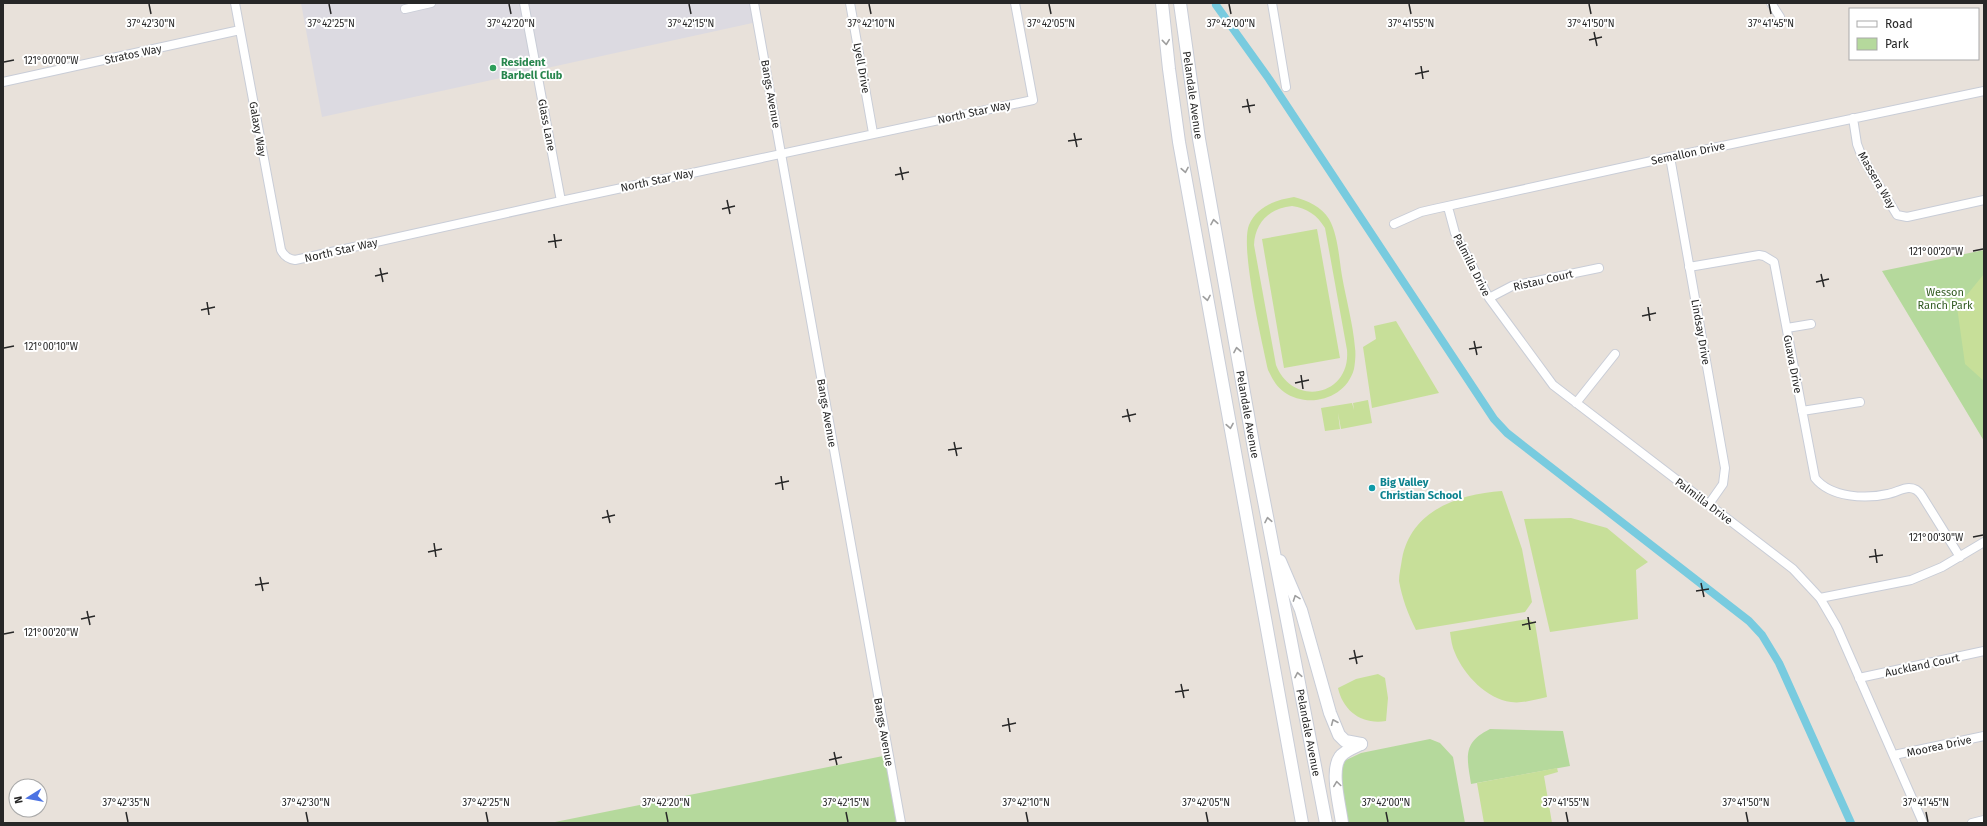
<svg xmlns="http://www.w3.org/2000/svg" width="1987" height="826" viewBox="0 0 1987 826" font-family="'Fira Sans',sans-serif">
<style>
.industrial{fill:#dcdae1}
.green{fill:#b5d99c}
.pitch{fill:#c7df99;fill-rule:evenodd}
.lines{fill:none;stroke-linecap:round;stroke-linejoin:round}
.canal{stroke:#78cbdf;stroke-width:8}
.minor-casing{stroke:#c9cdd7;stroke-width:10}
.secondary-casing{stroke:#c9cdd7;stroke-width:14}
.minor{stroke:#fff;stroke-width:8}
.secondary{stroke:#fff;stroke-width:12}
.oneway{stroke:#9e9e9e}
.ticks{fill:none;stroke:#272727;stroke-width:1.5}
.leisure-dot{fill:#2e9e5b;stroke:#fff;stroke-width:1.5}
.culture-dot{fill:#0f9aa8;stroke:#fff;stroke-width:1.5}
.labels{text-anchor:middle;stroke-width:4;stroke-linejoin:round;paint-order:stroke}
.street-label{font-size:11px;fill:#272727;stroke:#fff}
.leisure-label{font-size:11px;font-weight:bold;fill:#27864d;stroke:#fff;text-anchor:start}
.park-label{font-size:11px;fill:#315a21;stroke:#fff}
.culture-label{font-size:11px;font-weight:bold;fill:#0d838f;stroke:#fff;text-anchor:start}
.ticks-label{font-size:10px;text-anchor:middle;fill:#272727;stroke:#fff;stroke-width:4;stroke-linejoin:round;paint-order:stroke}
</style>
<rect width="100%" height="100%" fill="#e8e1da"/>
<path class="industrial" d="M 301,3 L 754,3 L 757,22 L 322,117 Z"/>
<path class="green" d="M 1984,250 L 1984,441 L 1882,271 Z
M 1490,729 L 1563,731 L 1570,766 L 1471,784 C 1467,757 1462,743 1490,729 Z
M 1430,739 L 1440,743 L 1453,757 L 1465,823 L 1344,823 L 1339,778 L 1344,761 L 1361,753 Z
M 888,755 L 901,823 L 550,823 Z"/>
<path class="pitch" d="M 1294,197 C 1308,201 1321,206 1329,219 C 1338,235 1339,258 1342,276 C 1346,299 1353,324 1355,348 C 1356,354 1355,363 1354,369 C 1346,399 1308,409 1284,392 C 1276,386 1272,378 1268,370 C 1262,342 1240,247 1249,225 C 1257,206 1276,200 1294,197 ZM 1292,206 C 1307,208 1317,215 1325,228 L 1347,350 C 1351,396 1293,408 1276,365 L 1254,245 C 1255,222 1270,208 1292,206 Z
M 1317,229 L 1340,358 L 1284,368 L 1262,239 Z
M 1984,274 L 1984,381 L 1965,364 L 1957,307 Z
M 1396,321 L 1439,393 L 1372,408 L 1363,347 L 1376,339 L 1374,326 Z
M 1368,400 L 1372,423 L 1341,429 L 1338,413 L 1340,429 L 1325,431 L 1321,408 L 1352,403 L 1354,410 L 1353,403 Z
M 1502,491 L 1522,549 L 1532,602 L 1525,612 L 1416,630 C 1408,614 1402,598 1399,581 C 1399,574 1401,566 1402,559 C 1411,510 1459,494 1502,491 Z
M 1571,518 L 1607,528 L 1648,562 L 1636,570 L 1638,619 L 1550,632 L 1524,519 Z
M 1527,619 L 1535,623 L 1547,697 C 1537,699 1522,704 1511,702 C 1487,699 1464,675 1455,653 C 1452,647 1451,639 1450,632 Z
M 1378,674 L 1385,678 L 1388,698 L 1386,721 C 1362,725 1343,711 1338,688 L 1356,679 Z
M 1557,768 L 1558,772 L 1544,776 L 1552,823 L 1484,823 L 1477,783 Z"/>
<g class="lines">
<path class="canal" d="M 1216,5 L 1269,79 L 1494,419 L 1507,433 L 1749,621 L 1762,635 L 1779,663 L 1851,823"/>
<g class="minor-casing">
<path id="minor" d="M 235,3 L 281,250 C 284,256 288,259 295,260 L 561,201 L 1033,100 L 1015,3
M 524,3 L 561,201
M 754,3 L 901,823
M 850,3 L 873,133
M 1272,3 L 1286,87
M 1771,3 L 1780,17
M 405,9 L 431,3
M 3,82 L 240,30
M 1853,118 L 1857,144 L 1862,157 L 1897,215 L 1907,217 L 1984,200
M 1670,157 L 1725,468 L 1723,484 L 1709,504
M 1448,207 L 1455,233 L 1489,298 L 1553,385 L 1793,569 L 1820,598 L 1837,627 L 1923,823
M 1394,224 L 1421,212 L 1434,209 L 1670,157 L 1984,91
M 1689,267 L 1759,255 L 1764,256 L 1774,262 L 1815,478 C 1831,498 1866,499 1888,494 C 1895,493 1902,488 1909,488 C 1915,488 1919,491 1922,496 L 1960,557
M 1489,298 L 1512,286 L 1599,268
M 1787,328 L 1811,324
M 1576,403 L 1615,354
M 1802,411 L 1860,402
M 1820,598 L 1911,580 L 1942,567 L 1984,542
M 1859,678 L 1984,651
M 1894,755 L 1984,736
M 1972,823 L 1984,820"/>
</g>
<g class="secondary-casing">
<g id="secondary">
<path d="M 1162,3 L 1169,69 L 1179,142 L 1302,823"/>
<path id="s1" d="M 1180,3 L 1199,139 L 1254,449 L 1326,823"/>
<path d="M 1280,561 L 1301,610 L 1330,713 L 1339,735 L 1345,741 L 1361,744"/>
<path d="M 1342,823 C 1340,806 1330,771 1340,757 C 1344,751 1355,747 1361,744"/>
</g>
</g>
<use href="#minor" class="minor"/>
<use href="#secondary" class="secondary"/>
</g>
<defs><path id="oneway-chevron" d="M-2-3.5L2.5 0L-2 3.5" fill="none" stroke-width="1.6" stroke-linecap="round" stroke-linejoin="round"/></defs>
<g class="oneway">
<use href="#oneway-chevron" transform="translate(1166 42) rotate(84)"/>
<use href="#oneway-chevron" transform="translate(1185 170) rotate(80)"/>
<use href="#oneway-chevron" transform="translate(1214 222) rotate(-100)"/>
<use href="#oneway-chevron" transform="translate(1207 298) rotate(80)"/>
<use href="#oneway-chevron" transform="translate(1237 350) rotate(-100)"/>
<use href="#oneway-chevron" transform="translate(1230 426) rotate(80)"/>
<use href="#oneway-chevron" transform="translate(1268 520) rotate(-101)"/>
<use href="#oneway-chevron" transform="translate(1296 598) rotate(-110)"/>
<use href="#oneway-chevron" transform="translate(1298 675) rotate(-101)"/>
<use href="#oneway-chevron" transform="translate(1334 722) rotate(-113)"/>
<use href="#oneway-chevron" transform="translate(1337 784) rotate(-98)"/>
</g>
<path class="ticks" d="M 149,4 L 151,14M 329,4 L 331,14M 509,4 L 511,14M 689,4 L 691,14M 869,4 L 871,14M 1049,4 L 1051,14M 1229,4 L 1231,14M 1409,4 L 1411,14M 1589,4 L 1591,14M 1769,4 L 1771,14M 1594,32 L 1597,46M 1589,40 L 1602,37M 4,62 L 14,60M 1421,66 L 1423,79M 1415,74 L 1429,71M 1247,99 L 1250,113M 1242,107 L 1255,105M 1074,133 L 1077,147M 1068,141 L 1082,139M 900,167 L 903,180M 895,175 L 909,172M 727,200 L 730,214M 722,209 L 735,206M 554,234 L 556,248M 548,242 L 562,240M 1973,251 L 1983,249M 380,268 L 383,282M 1821,274 L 1824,287M 375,276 L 388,273M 1816,282 L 1829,279M 207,302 L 209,315M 1648,307 L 1650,321M 201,310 L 215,307M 1642,316 L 1656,313M 1474,341 L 1477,355M 4,348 L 14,346M 1469,349 L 1482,347M 1301,375 L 1303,389M 1295,383 L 1309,380M 1127,409 L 1130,422M 1122,417 L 1136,414M 954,442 L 957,456M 948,450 L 962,448M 781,476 L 783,490M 775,484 L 789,481M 607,510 L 610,523M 602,518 L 615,515M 1973,537 L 1983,535M 434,543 L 436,557M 1875,549 L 1877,563M 428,552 L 442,549M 1869,557 L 1883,555M 260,577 L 263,591M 1701,583 L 1704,597M 255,585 L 269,583M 1696,591 L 1709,589M 87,611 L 90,625M 1528,617 L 1530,630M 81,619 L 95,616M 1522,625 L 1536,622M 4,634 L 14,632M 1354,650 L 1357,664M 1349,659 L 1363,656M 1181,684 L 1184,698M 1175,692 L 1189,690M 1008,718 L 1010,732M 1002,726 L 1016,723M 834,752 L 837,765M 829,760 L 842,757M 126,812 L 128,822M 306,812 L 308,822M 486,812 L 488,822M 666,812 L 668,822M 846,812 L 848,822M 1026,812 L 1028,822M 1206,812 L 1208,822M 1386,812 L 1388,822M 1566,812 L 1568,822M 1746,812 L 1748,822M 1926,812 L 1928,822"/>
<circle class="leisure-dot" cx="493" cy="68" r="4"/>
<circle class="culture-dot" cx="1372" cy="488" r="4"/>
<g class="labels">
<g class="street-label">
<text transform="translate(133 54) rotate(-12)" y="4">Stratos Way</text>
<text transform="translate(862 68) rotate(80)" y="4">Lyell Drive</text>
<text transform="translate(771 94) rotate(80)" y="4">Bangs Avenue</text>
<text dy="4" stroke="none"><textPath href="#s1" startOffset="93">Pelandale Avenue</textPath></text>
<text transform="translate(974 112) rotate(-12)" y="4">North Star Way</text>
<text transform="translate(547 125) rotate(79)" y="4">Glass Lane</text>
<text transform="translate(258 129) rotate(80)" y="4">Galaxy Way</text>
<text transform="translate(1688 153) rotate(-12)" y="4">Semallon Drive</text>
<text transform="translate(657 180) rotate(-12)" y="4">North Star Way</text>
<text transform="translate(1877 180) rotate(60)" y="4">Massera Way</text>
<text transform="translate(341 250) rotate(-13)" y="4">North Star Way</text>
<text transform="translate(1472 265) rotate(63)" y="4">Palmilla Drive</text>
<text transform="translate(1543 280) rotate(-13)" y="4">Ristau Court</text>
<text transform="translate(1701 332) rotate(80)" y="4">Lindsay Drive</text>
<text transform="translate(1793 364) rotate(79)" y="4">Guava Drive</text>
<text transform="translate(827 413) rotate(80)" y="4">Bangs Avenue</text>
<text dy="4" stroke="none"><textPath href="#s1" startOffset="417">Pelandale Avenue</textPath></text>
<text transform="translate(1704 501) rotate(37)" y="4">Palmilla Drive</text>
<text transform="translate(1922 665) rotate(-12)" y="4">Auckland Court</text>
<text transform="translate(884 732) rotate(80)" y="4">Bangs Avenue</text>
<text dy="4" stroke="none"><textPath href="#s1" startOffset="741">Pelandale Avenue</textPath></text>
<text transform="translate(1939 746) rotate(-12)" y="4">Moorea Drive</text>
</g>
<g class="leisure-label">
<text x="501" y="66">Resident<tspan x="501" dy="13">Barbell Club</tspan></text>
</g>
<g class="park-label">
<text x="1945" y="296">Wesson<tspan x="1945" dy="13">Ranch Park</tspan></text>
</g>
<g class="culture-label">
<text x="1380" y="486">Big Valley<tspan x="1380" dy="13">Christian School</tspan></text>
</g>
</g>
<g class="ticks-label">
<text x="1231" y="27">37°42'00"N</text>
<text x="1771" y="27">37°41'45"N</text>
<text x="151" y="27">37°42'30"N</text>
<text x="331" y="27">37°42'25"N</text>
<text x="511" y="27">37°42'20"N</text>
<text x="691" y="27">37°42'15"N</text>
<text x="871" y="27">37°42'10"N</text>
<text x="1051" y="27">37°42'05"N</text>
<text x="1411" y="27">37°41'55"N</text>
<text x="1591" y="27">37°41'50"N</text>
<text x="51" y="64">121°00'00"W</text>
<text x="1936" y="255">121°00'20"W</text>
<text x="51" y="350">121°00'10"W</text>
<text x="1936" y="541">121°00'30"W</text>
<text x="51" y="636">121°00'20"W</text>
<text x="126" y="806">37°42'35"N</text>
<text x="306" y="806">37°42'30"N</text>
<text x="486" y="806">37°42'25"N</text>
<text x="666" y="806">37°42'20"N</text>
<text x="846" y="806">37°42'15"N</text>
<text x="1026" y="806">37°42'10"N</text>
<text x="1206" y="806">37°42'05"N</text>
<text x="1386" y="806">37°42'00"N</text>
<text x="1566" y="806">37°41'55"N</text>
<text x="1746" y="806">37°41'50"N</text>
<text x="1926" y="806">37°41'45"N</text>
</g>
<rect width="1987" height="826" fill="none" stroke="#272727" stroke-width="8"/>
<rect x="1849" y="8" width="130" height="52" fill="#ffffff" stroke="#a9a9a9"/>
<rect x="1857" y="21" width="20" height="6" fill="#ffffff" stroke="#a9a9a9"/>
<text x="1885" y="28" font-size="12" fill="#272727">Road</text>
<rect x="1857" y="38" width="20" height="12" fill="#b5d99c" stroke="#a9a9a9"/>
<text x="1885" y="48" font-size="12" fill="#272727">Park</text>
<g transform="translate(28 798) rotate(259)"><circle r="19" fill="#ffffff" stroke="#a9a9a9"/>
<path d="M0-3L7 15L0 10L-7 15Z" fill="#4c73e3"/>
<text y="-6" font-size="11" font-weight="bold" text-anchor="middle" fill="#272727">N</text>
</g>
</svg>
